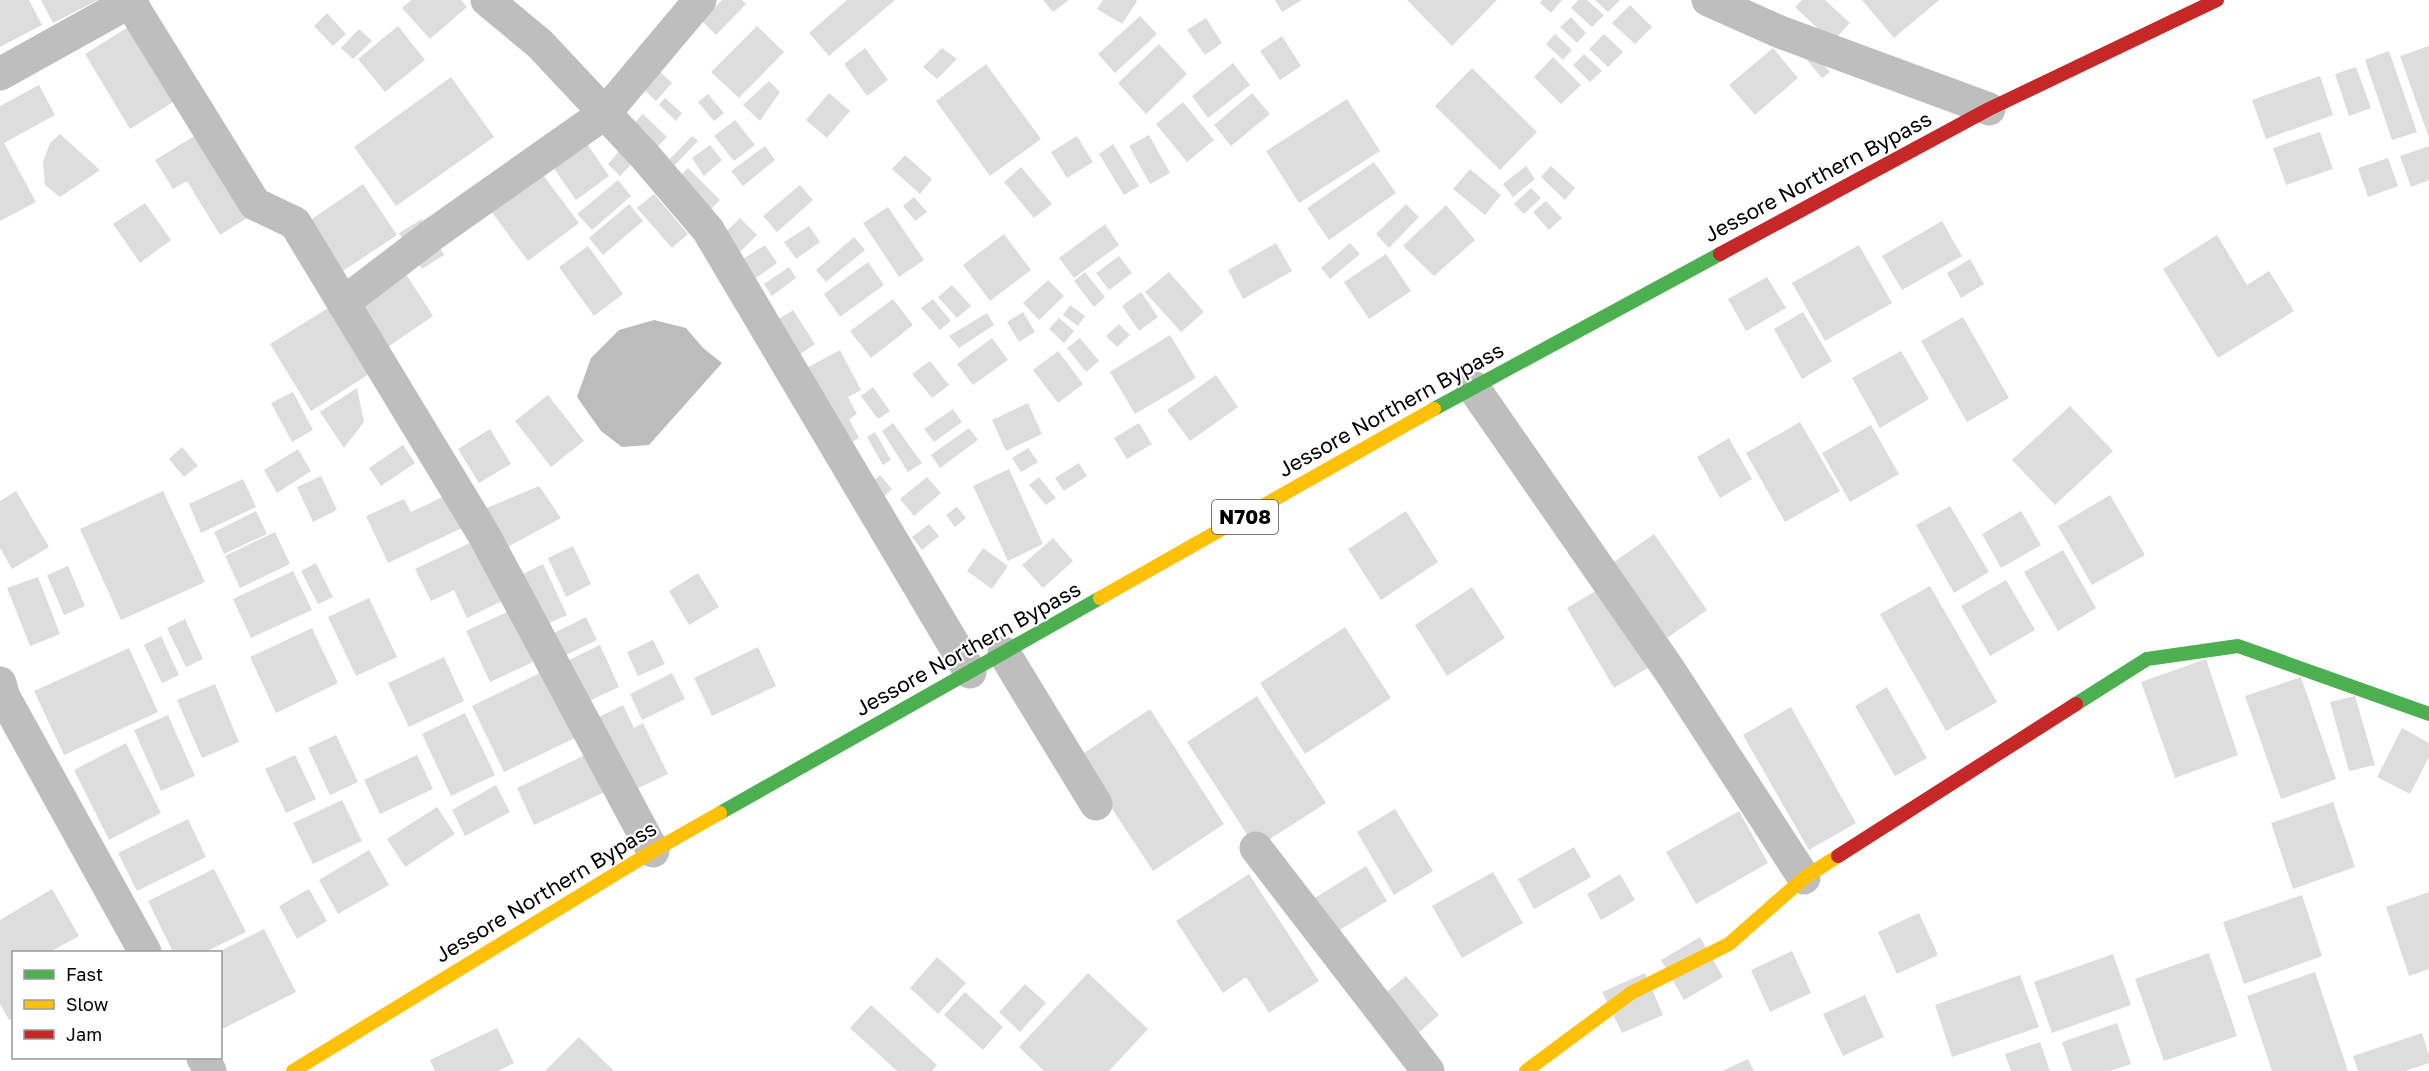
<svg xmlns="http://www.w3.org/2000/svg" width="2429" height="1071" viewBox="0 0 2429 1071" font-family="'Golos Text',sans-serif">
<style>
.water{fill:#bcbcbc}
.building{fill:#ddd}
.lines{fill:none;stroke-linecap:round;stroke-linejoin:round}
.street{stroke:#bebebe;stroke-width:33}
.fast{stroke:#4caf50;stroke-width:14}
.slow{stroke:#ffc107;stroke-width:14}
.jam{stroke:#c62828;stroke-width:14}
.labels{text-anchor:middle;stroke-width:4.5;stroke-linejoin:round;paint-order:stroke}
.shield{fill:#fff;stroke:#4c4c4c;stroke-width:1.5}
.shield-label{font-size:20px;font-weight:bold;fill:#000}
.street-label{font-size:21px;fill:#000;stroke:#fff}
</style>
<rect width="100%" height="100%" fill="#fff"/>
<path class="water" d="M 654,320 L 686,328 L 703,348 L 722,363 L 649,445 L 622,447 L 601,431 L 577,397 L 591,358 L 619,330 Z"/>
<path class="building" d="M 0,0 L 29,0 L 42,25 L 0,47 Z
M 41,0 L 98,0 L 53,23 Z
M 411,0 L 461,0 L 467,7 L 430,39 L 402,8 Z
M 722,0 L 742,0 L 746,4 L 716,35 L 702,21 Z
M 847,0 L 895,0 L 829,56 L 809,33 Z
M 1043,0 L 1069,0 L 1053,12 Z
M 1103,0 L 1136,0 L 1137,1 L 1122,24 L 1097,9 Z
M 1275,0 L 1302,0 L 1282,12 Z
M 1407,0 L 1497,0 L 1452,46 Z
M 1542,0 L 1562,0 L 1551,13 L 1540,3 Z
M 1578,0 L 1587,0 L 1604,15 L 1592,27 L 1571,8 Z
M 1595,0 L 1620,0 L 1608,12 Z
M 1802,0 L 1825,0 L 1850,23 L 1832,42 L 1795,7 Z
M 1862,0 L 1939,0 L 1894,38 Z
M 1630,5 L 1652,27 L 1635,44 L 1612,23 Z
M 327,13 L 346,34 L 333,46 L 314,26 Z
M 1140,16 L 1157,34 L 1115,73 L 1098,54 Z
M 1571,17 L 1586,33 L 1577,43 L 1560,27 Z
M 1206,18 L 1222,43 L 1205,55 L 1187,30 Z
M 133,24 L 178,99 L 130,129 L 85,54 Z
M 398,26 L 425,60 L 385,92 L 358,59 Z
M 757,26 L 784,52 L 739,98 L 711,72 Z
M 359,29 L 372,41 L 353,59 L 341,48 Z
M 1555,34 L 1572,50 L 1563,60 L 1546,44 Z
M 1604,34 L 1623,52 L 1608,67 L 1589,49 Z
M 1282,36 L 1301,66 L 1280,80 L 1260,51 Z
M 1159,44 L 1187,74 L 1146,114 L 1118,83 Z
M 2429,46 L 2429,138 L 2400,56 Z
M 865,48 L 888,80 L 867,96 L 844,64 Z
M 942,48 L 957,59 L 937,79 L 923,67 Z
M 1773,48 L 1798,78 L 1755,115 L 1729,85 Z
M 2389,51 L 2417,132 L 2392,140 L 2365,60 Z
M 1584,54 L 1602,71 L 1590,82 L 1573,65 Z
M 1814,54 L 1830,72 L 1822,78 L 1807,60 Z
M 1553,57 L 1581,85 L 1561,104 L 1534,77 Z
M 1233,63 L 1250,85 L 1208,118 L 1192,96 Z
M 986,64 L 1041,139 L 990,176 L 936,101 Z
M 2356,67 L 2371,108 L 2349,116 L 2335,74 Z
M 1472,68 L 1537,132 L 1500,170 L 1435,106 Z
M 658,70 L 672,83 L 656,101 L 642,88 Z
M 2320,76 L 2333,115 L 2266,139 L 2252,100 Z
M 451,77 L 494,137 L 396,206 L 354,147 Z
M 769,81 L 780,92 L 760,121 L 743,105 Z
M 39,85 L 55,115 L 4,143 L 36,202 L 0,221 L 0,106 Z
M 829,93 L 850,111 L 827,138 L 806,120 Z
M 1252,93 L 1270,114 L 1231,146 L 1214,125 Z
M 708,94 L 724,113 L 714,121 L 698,102 Z
M 665,98 L 682,113 L 676,121 L 659,105 Z
M 1347,99 L 1380,151 L 1299,203 L 1266,151 Z
M 1183,102 L 1214,140 L 1187,162 L 1156,124 Z
M 643,114 L 667,137 L 655,149 L 631,126 Z
M 735,120 L 755,145 L 734,161 L 714,136 Z
M 2320,132 L 2333,169 L 2286,185 L 2273,148 Z
M 60,134 L 100,170 L 60,197 L 45,185 L 43,162 L 50,143 Z
M 196,135 L 247,218 L 220,235 L 187,181 L 173,189 L 155,160 Z
M 1149,135 L 1170,173 L 1150,184 L 1129,146 Z
M 692,136 L 698,141 L 675,165 L 669,160 Z
M 1077,136 L 1093,162 L 1067,178 L 1051,152 Z
M 584,139 L 609,176 L 576,200 L 550,163 Z
M 1113,144 L 1139,186 L 1124,195 L 1099,154 Z
M 710,145 L 722,160 L 704,176 L 692,158 Z
M 765,146 L 775,160 L 743,186 L 731,171 Z
M 2429,146 L 2429,180 L 2411,187 L 2400,156 Z
M 623,147 L 636,159 L 620,176 L 608,164 Z
M 905,155 L 932,179 L 920,194 L 892,169 Z
M 2388,158 L 2398,186 L 2368,197 L 2358,168 Z
M 1374,162 L 1396,193 L 1329,240 L 1307,208 Z
M 1526,166 L 1535,179 L 1513,197 L 1503,184 Z
M 1551,166 L 1575,188 L 1565,200 L 1541,177 Z
M 1021,167 L 1052,204 L 1034,218 L 1004,182 Z
M 688,168 L 720,200 L 707,213 L 676,180 Z
M 1470,169 L 1501,195 L 1485,215 L 1453,189 Z
M 541,172 L 579,223 L 528,261 L 490,210 Z
M 618,180 L 631,196 L 592,230 L 577,214 Z
M 363,184 L 397,235 L 340,273 L 306,223 Z
M 800,185 L 813,200 L 777,232 L 763,216 Z
M 1531,188 L 1541,198 L 1524,214 L 1514,204 Z
M 654,194 L 688,234 L 672,248 L 637,208 Z
M 914,197 L 927,212 L 915,221 L 903,206 Z
M 1546,201 L 1562,218 L 1549,230 L 1533,212 Z
M 145,203 L 171,240 L 140,263 L 113,224 Z
M 629,204 L 643,221 L 603,255 L 589,238 Z
M 1406,204 L 1419,217 L 1389,248 L 1376,234 Z
M 1446,205 L 1475,240 L 1434,276 L 1403,246 Z
M 888,207 L 924,260 L 899,277 L 863,223 Z
M 740,218 L 757,235 L 735,257 L 718,240 Z
M 422,219 L 444,255 L 422,269 L 399,233 Z
M 1942,221 L 1962,256 L 1902,290 L 1882,256 Z
M 1105,224 L 1119,245 L 1074,278 L 1059,258 Z
M 809,226 L 820,242 L 796,259 L 784,242 Z
M 1004,234 L 1031,270 L 990,301 L 963,265 Z
M 2217,235 L 2247,285 L 2269,271 L 2294,311 L 2218,358 L 2163,269 Z
M 854,237 L 865,250 L 826,282 L 816,270 Z
M 1276,243 L 1292,271 L 1243,299 L 1228,270 Z
M 1350,243 L 1360,254 L 1330,279 L 1321,268 Z
M 765,245 L 777,263 L 756,278 L 743,259 Z
M 1859,245 L 1892,303 L 1825,341 L 1792,283 Z
M 588,246 L 623,294 L 594,316 L 559,267 Z
M 1386,254 L 1411,291 L 1369,319 L 1344,282 Z
M 1119,256 L 1132,273 L 1109,290 L 1096,273 Z
M 1970,259 L 1984,284 L 1961,298 L 1947,273 Z
M 868,262 L 884,285 L 840,317 L 824,294 Z
M 789,267 L 796,278 L 772,296 L 764,284 Z
M 1085,272 L 1105,297 L 1094,307 L 1074,281 Z
M 1169,272 L 1204,312 L 1181,332 L 1145,292 Z
M 406,274 L 433,316 L 379,353 L 351,311 Z
M 1767,277 L 1786,308 L 1746,331 L 1728,299 Z
M 1048,280 L 1064,296 L 1039,320 L 1023,303 Z
M 952,285 L 971,306 L 957,318 L 938,297 Z
M 1141,292 L 1158,317 L 1139,331 L 1122,306 Z
M 893,299 L 913,325 L 871,358 L 850,331 Z
M 933,299 L 951,321 L 940,330 L 921,308 Z
M 333,305 L 374,371 L 311,411 L 270,344 Z
M 1070,305 L 1085,316 L 1078,326 L 1063,315 Z
M 793,310 L 815,344 L 796,357 L 774,322 Z
M 1023,312 L 1035,332 L 1019,342 L 1007,322 Z
M 1803,312 L 1832,361 L 1802,379 L 1774,329 Z
M 987,313 L 994,325 L 959,348 L 949,336 Z
M 1963,317 L 2009,398 L 1967,422 L 1921,341 Z
M 1059,318 L 1074,331 L 1064,343 L 1049,329 Z
M 1119,324 L 1130,335 L 1117,347 L 1106,336 Z
M 1170,335 L 1196,378 L 1135,414 L 1110,372 Z
M 992,338 L 1008,360 L 973,385 L 957,364 Z
M 1080,338 L 1099,361 L 1086,372 L 1067,348 Z
M 840,350 L 861,390 L 848,397 L 857,414 L 849,419 L 859,438 L 844,446 L 803,370 Z
M 1058,351 L 1083,384 L 1058,403 L 1033,370 Z
M 1901,351 L 1929,399 L 1880,428 L 1852,378 Z
M 930,361 L 949,385 L 932,398 L 912,374 Z
M 1216,375 L 1238,407 L 1190,441 L 1167,410 Z
M 873,387 L 890,411 L 878,419 L 861,396 Z
M 357,388 L 364,422 L 344,448 L 320,412 Z
M 293,392 L 313,430 L 292,442 L 271,403 Z
M 548,395 L 584,441 L 551,467 L 515,421 Z
M 1028,403 L 1042,434 L 1006,451 L 992,420 Z
M 2070,406 L 2113,451 L 2055,505 L 2012,460 Z
M 953,409 L 962,422 L 934,442 L 924,429 Z
M 1800,422 L 1840,491 L 1785,522 L 1746,453 Z
M 893,423 L 922,463 L 908,472 L 882,431 Z
M 1139,423 L 1152,444 L 1127,459 L 1114,438 Z
M 1871,425 L 1899,474 L 1850,502 L 1822,453 Z
M 969,428 L 978,440 L 940,468 L 931,455 Z
M 490,429 L 511,464 L 479,483 L 458,449 Z
M 875,432 L 891,460 L 883,465 L 867,437 Z
M 1729,438 L 1752,479 L 1720,498 L 1697,457 Z
M 403,445 L 415,463 L 381,486 L 369,468 Z
M 182,447 L 198,466 L 184,477 L 169,459 Z
M 1028,448 L 1038,462 L 1021,472 L 1012,458 Z
M 298,449 L 311,471 L 277,493 L 264,470 Z
M 1079,463 L 1087,476 L 1064,491 L 1055,478 Z
M 1009,469 L 1043,544 L 1008,561 L 973,486 Z
M 880,475 L 892,489 L 881,499 L 869,485 Z
M 321,476 L 337,510 L 313,522 L 297,487 Z
M 927,477 L 941,493 L 914,516 L 900,499 Z
M 1039,477 L 1056,498 L 1046,505 L 1029,485 Z
M 243,479 L 256,507 L 201,533 L 189,504 Z
M 539,486 L 561,518 L 500,551 L 477,512 Z
M 16,491 L 49,547 L 12,569 L 0,548 L 0,501 Z
M 163,491 L 205,582 L 121,620 L 80,529 Z
M 449,494 L 464,527 L 388,563 L 366,516 L 404,499 L 411,512 Z
M 2110,495 L 2145,555 L 2092,585 L 2058,526 Z
M 1950,506 L 1989,572 L 1954,593 L 1916,525 Z
M 957,507 L 966,518 L 955,527 L 946,515 Z
M 256,511 L 267,534 L 224,554 L 214,532 Z
M 1406,511 L 1438,562 L 1381,600 L 1348,549 Z
M 2021,511 L 2041,545 L 2001,568 L 1982,534 Z
M 929,524 L 939,536 L 922,550 L 912,537 Z
M 275,532 L 290,564 L 240,588 L 225,556 Z
M 1654,534 L 1707,610 L 1667,638 L 1614,562 Z
M 1053,538 L 1073,561 L 1043,588 L 1022,565 Z
M 478,539 L 506,599 L 467,618 L 454,590 L 431,601 L 415,569 Z
M 573,546 L 591,584 L 566,597 L 548,558 Z
M 983,548 L 1008,566 L 992,589 L 967,571 Z
M 2063,550 L 2096,608 L 2058,631 L 2024,572 Z
M 316,563 L 333,597 L 318,604 L 301,571 Z
M 543,564 L 567,615 L 541,627 L 517,577 Z
M 68,566 L 85,606 L 64,615 L 47,575 Z
M 293,571 L 312,610 L 251,638 L 233,599 Z
M 698,573 L 719,607 L 689,625 L 669,591 Z
M 38,577 L 60,634 L 30,646 L 7,588 Z
M 2006,580 L 2035,630 L 1990,656 L 1961,606 Z
M 1609,583 L 1656,663 L 1614,688 L 1567,608 Z
M 1930,586 L 1997,702 L 1946,731 L 1880,614 Z
M 1472,587 L 1505,638 L 1447,676 L 1415,625 Z
M 369,598 L 397,657 L 356,676 L 328,617 Z
M 509,611 L 533,662 L 490,682 L 466,631 Z
M 586,617 L 597,640 L 562,657 L 552,634 Z
M 185,619 L 203,659 L 186,667 L 167,628 Z
M 1345,627 L 1391,698 L 1305,754 L 1260,683 Z
M 312,628 L 338,683 L 276,713 L 250,657 Z
M 161,636 L 179,675 L 162,683 L 144,645 Z
M 653,640 L 665,664 L 638,676 L 627,652 Z
M 600,645 L 619,687 L 585,703 L 565,662 Z
M 758,647 L 776,686 L 712,716 L 694,678 Z
M 129,648 L 158,712 L 64,755 L 34,691 Z
M 444,657 L 464,701 L 409,727 L 388,683 Z
M 2206,659 L 2238,755 L 2175,778 L 2141,682 Z
M 544,671 L 575,738 L 504,772 L 472,706 Z
M 672,673 L 685,699 L 642,720 L 630,694 Z
M 2301,677 L 2336,779 L 2281,799 L 2245,696 Z
M 215,684 L 239,742 L 202,758 L 177,700 Z
M 1887,687 L 1927,758 L 1895,776 L 1855,706 Z
M 1257,696 L 1326,803 L 1256,848 L 1187,742 Z
M 2355,696 L 2375,765 L 2349,771 L 2330,702 Z
M 623,705 L 634,728 L 643,723 L 668,774 L 630,792 L 595,719 Z
M 1791,707 L 1856,823 L 1809,850 L 1743,735 Z
M 1150,709 L 1224,824 L 1153,871 L 1078,757 Z
M 465,713 L 495,775 L 451,796 L 422,734 Z
M 168,715 L 195,776 L 161,791 L 134,730 Z
M 2402,728 L 2429,743 L 2429,757 L 2410,794 L 2377,777 Z
M 336,735 L 358,782 L 330,795 L 308,748 Z
M 126,743 L 161,813 L 109,840 L 74,770 Z
M 587,754 L 605,792 L 534,825 L 517,788 Z
M 295,755 L 316,799 L 286,813 L 265,769 Z
M 417,755 L 433,789 L 380,814 L 364,780 Z
M 496,785 L 510,812 L 465,836 L 452,810 Z
M 342,800 L 362,841 L 313,864 L 293,823 Z
M 2333,802 L 2355,867 L 2293,889 L 2271,823 Z
M 437,807 L 455,834 L 405,867 L 387,839 Z
M 1395,809 L 1433,871 L 1394,895 L 1357,832 Z
M 1739,811 L 1768,863 L 1696,904 L 1666,852 Z
M 188,819 L 206,857 L 137,891 L 118,853 Z
M 1574,847 L 1591,877 L 1534,909 L 1518,879 Z
M 369,850 L 389,885 L 338,914 L 319,880 Z
M 1366,866 L 1387,901 L 1323,940 L 1302,906 Z
M 214,869 L 246,932 L 205,952 L 173,952 L 148,901 Z
M 1493,872 L 1523,923 L 1462,958 L 1432,906 Z
M 1249,874 L 1319,981 L 1269,1013 L 1246,977 L 1223,993 L 1176,921 Z
M 1620,874 L 1635,900 L 1601,920 L 1587,894 Z
M 52,889 L 79,936 L 50,952 L 14,952 L 14,1017 L 9,1020 L 0,1004 L 0,920 Z
M 309,889 L 327,921 L 297,939 L 279,906 Z
M 2429,892 L 2429,969 L 2409,976 L 2386,907 Z
M 2302,895 L 2322,956 L 2244,984 L 2223,922 Z
M 1919,913 L 1938,955 L 1897,974 L 1878,932 Z
M 264,929 L 296,992 L 220,1030 L 220,951 Z
M 1700,937 L 1723,977 L 1684,1000 L 1661,960 Z
M 1792,951 L 1811,993 L 1770,1012 L 1751,970 Z
M 2209,953 L 2237,1036 L 2164,1061 L 2135,979 Z
M 2113,954 L 2131,1005 L 2052,1033 L 2034,982 Z
M 937,957 L 966,983 L 938,1014 L 910,988 Z
M 2315,972 L 2348,1071 L 2272,1071 L 2247,996 Z
M 1088,973 L 1148,1029 L 1109,1071 L 1044,1071 L 1019,1047 Z
M 1645,973 L 1663,1015 L 1622,1033 L 1602,992 Z
M 2020,975 L 2039,1027 L 1952,1057 L 1935,1005 Z
M 1406,976 L 1439,1015 L 1401,1048 L 1368,1008 Z
M 1025,984 L 1046,1003 L 1020,1032 L 999,1012 Z
M 965,992 L 1003,1027 L 983,1050 L 944,1015 Z
M 1865,995 L 1884,1037 L 1843,1056 L 1823,1014 Z
M 871,1005 L 937,1065 L 932,1071 L 897,1071 L 850,1028 Z
M 2117,1023 L 2131,1064 L 2110,1071 L 2072,1071 L 2062,1042 Z
M 497,1028 L 514,1063 L 498,1071 L 435,1071 L 430,1060 Z
M 2422,1033 L 2429,1055 L 2429,1063 L 2405,1071 L 2358,1071 L 2353,1056 Z
M 579,1037 L 614,1071 L 545,1071 Z
M 2040,1042 L 2050,1071 L 2011,1071 L 2005,1054 Z
M 1748,1059 L 1754,1071 L 1722,1071 Z"/>
<g class="lines">
<path class="street" d="M 487,0 L 540,44 L 644,155 L 708,230 L 970,672
M 1708,0 L 1780,32 L 1989,109
M 130,2 L 255,204 L 295,223 L 484,535 L 653,851
M 0,74 L 133,0
M 343,303 L 436,232 L 605,113 L 700,0
M 1473,387 L 1670,671 L 1804,878
M 1004,653 L 1096,804
M 0,683 L 4,697 L 145,952
M 1256,848 L 1428,1071
M 203,1058 L 210,1071"/>
<path class="fast" d="M 1434,409 L 1720,254
M 2076,704 L 2147,659 L 2238,646 L 2429,714
M 720,813 L 1100,598"/>
<path class="slow" d="M 1100,598 L 1434,409
M 293,1071 L 653,851 L 720,813
M 1526,1071 L 1631,993 L 1729,944 L 1804,878 L 1838,856"/>
<path class="jam" d="M 1720,254 L 1989,109 L 2217,0
M 1838,856 L 2076,704"/>
</g>
<g class="labels">
<rect class="shield" x="1212" y="500" width="66" height="34" rx="4.5"/>
<g class="shield-label">
<text x="1245" y="524">N708</text>
</g>
<g class="street-label">
<text transform="translate(1818 177) rotate(-28)" y="7">Jessore Northern Bypass</text>
<text transform="translate(1391 410) rotate(-29)" y="7">Jessore Northern Bypass</text>
<text transform="translate(968 649) rotate(-29)" y="7">Jessore Northern Bypass</text>
<text transform="translate(546 892) rotate(-31)" y="7">Jessore Northern Bypass</text>
</g>
</g>
<rect x="12" y="951" width="210" height="108" fill="#ffffff" stroke="#999999" stroke-width="1.5"/>
<rect x="24" y="970" width="30" height="9" fill="#4caf50" stroke="#999999" stroke-width="1.5"/>
<text x="66" y="981" font-size="18" fill="#000000">Fast</text>
<rect x="24" y="1000" width="30" height="9" fill="#ffc107" stroke="#999999" stroke-width="1.5"/>
<text x="66" y="1011" font-size="18" fill="#000000">Slow</text>
<rect x="24" y="1030" width="30" height="9" fill="#c62828" stroke="#999999" stroke-width="1.5"/>
<text x="66" y="1041" font-size="18" fill="#000000">Jam</text>
</svg>
